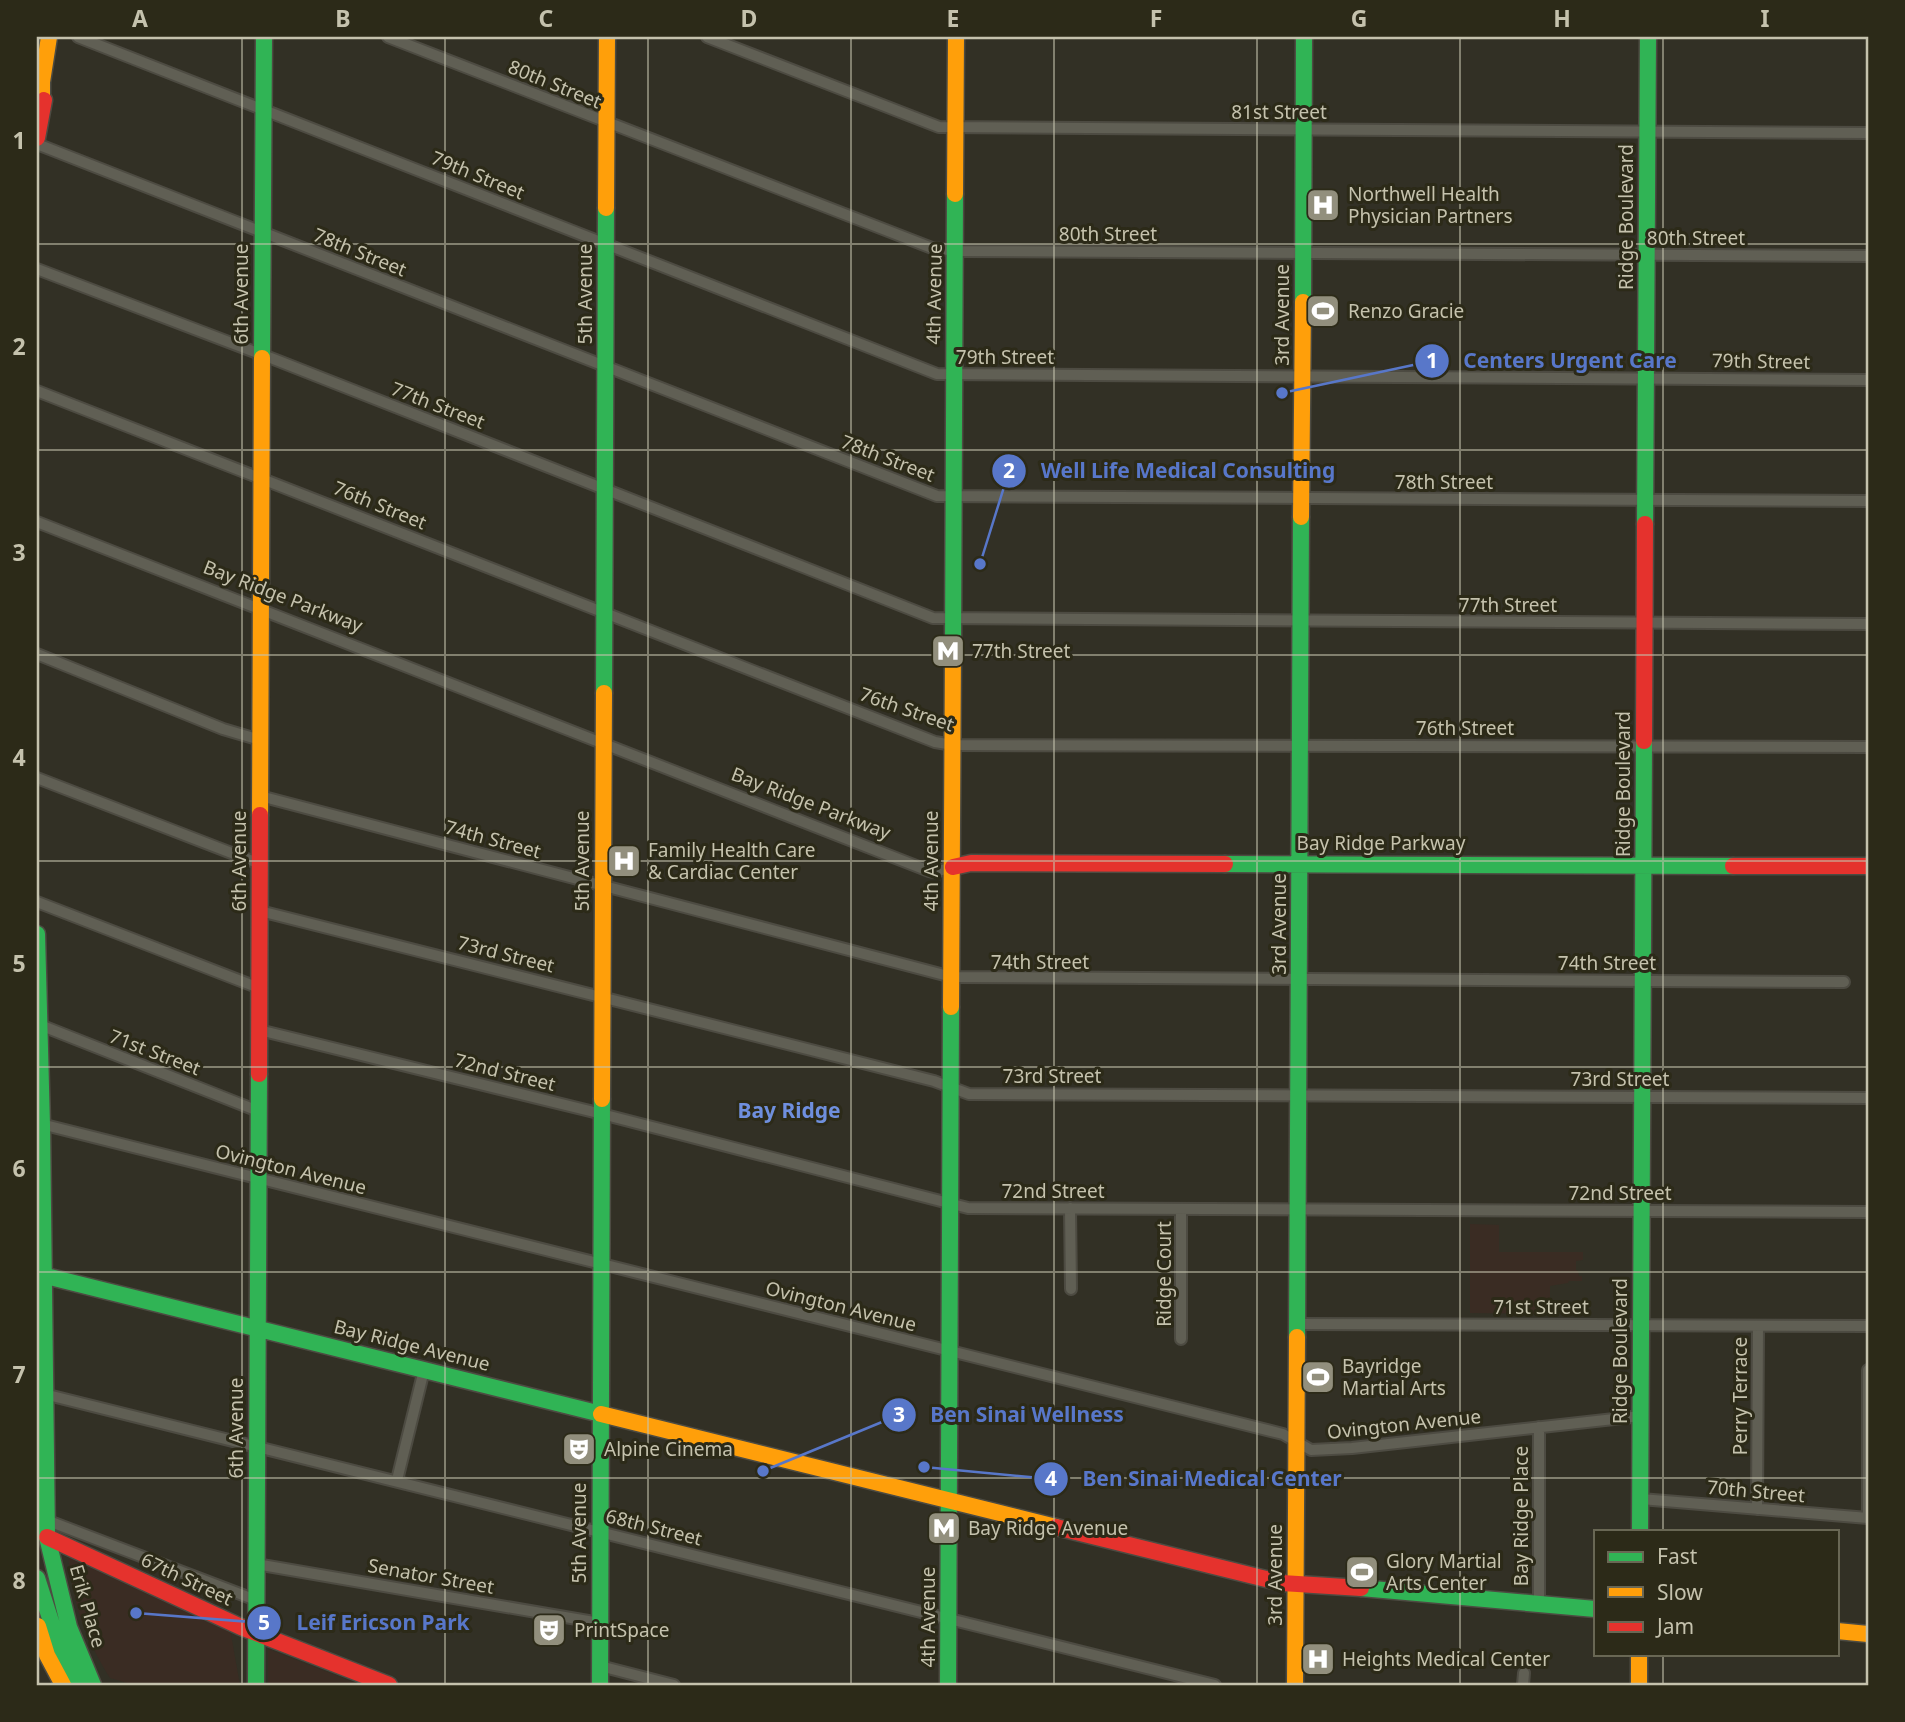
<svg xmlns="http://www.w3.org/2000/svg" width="1905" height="1722" viewBox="0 0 1905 1722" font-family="'Noto Sans',sans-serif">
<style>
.green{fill:#3a2c23}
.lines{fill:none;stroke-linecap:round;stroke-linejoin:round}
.street-casing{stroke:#4d4b42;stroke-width:14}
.fast-casing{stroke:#4d4b42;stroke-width:19}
.slow-casing{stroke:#4d4b42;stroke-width:19}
.jam-casing{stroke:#4d4b42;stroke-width:19}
.street{stroke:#605f54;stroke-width:10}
.fast{stroke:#30b455;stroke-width:16}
.slow{stroke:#ff9f0a;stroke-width:16}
.jam{stroke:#e5322d;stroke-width:16}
.grid{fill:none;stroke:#c5c2ad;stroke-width:2;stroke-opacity:0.55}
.labels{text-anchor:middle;stroke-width:6;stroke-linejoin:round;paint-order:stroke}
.street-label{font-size:19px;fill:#c5c2ad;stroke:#2c2a18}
.poi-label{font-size:19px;fill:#c5c2ad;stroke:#2c2a18;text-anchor:start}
.neighbourhood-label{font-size:21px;font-weight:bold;fill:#6f8fdd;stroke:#2c2a18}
.leader{fill:none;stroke:#5877c9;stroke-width:2.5}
.callout-dot{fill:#5877c9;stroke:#2c2a18;stroke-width:2.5}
.mark-label{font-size:21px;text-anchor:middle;font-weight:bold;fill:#fff}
.callout-label{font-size:21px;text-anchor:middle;font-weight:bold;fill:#5877c9;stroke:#2c2a18;stroke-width:6;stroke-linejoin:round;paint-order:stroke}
.neatline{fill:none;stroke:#c5c2ad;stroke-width:2.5}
.grid-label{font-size:23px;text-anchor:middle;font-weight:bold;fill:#c5c2ad}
</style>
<rect width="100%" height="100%" fill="#323025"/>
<path class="green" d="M 1470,1224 L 1499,1225 L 1499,1252 L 1583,1252 L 1583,1260 L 1576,1261 L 1576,1270 L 1578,1271 L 1579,1276 L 1582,1276 L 1582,1281 L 1569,1281 L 1568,1283 L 1550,1286 L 1550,1314 L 1470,1313 Z
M 68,1556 L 230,1629 L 240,1685 L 134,1685 L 110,1678 C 83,1634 74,1607 68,1556 Z
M 268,1649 L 361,1685 L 268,1685 Z"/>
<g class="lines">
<g class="street-casing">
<path id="street" d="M 78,37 L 937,374 L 1868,380
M 388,37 L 932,248 L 956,251 L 1868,256
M 707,37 L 939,127 L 1868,133
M 37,144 L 937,496 L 1868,501
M 37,269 L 276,360 L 933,618 L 1868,624
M 37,391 L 935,742 L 953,745 L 1868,747
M 37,522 L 929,871 L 935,872 L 953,867
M 37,654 L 223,729 L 260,740
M 37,778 L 260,864
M 260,796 L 952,977 L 1844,982
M 37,902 L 259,988
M 260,911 L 934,1081 L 969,1094 L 1868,1098
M 40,1025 L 258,1111
M 259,1030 L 590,1111 L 968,1208 L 1868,1212
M 37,1123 L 1283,1434 L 1311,1450 L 1352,1448 L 1641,1416
M 1070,1208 L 1071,1289
M 1181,1209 L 1181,1339
M 1297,1324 L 1868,1326
M 44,1394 L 1215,1685
M 397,1480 L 424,1370
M 1641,1499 L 1868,1518
M 1757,1509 L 1758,1326
M 1868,1518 L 1868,1370
M 46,1520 L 256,1600
M 256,1564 L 600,1623
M 1539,1604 L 1539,1427
M 600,1666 L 674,1685
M 1523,1685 L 1524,1673"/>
</g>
<g class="fast-casing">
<path id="fast" d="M 1303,302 L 1304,37
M 262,358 L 264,37
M 1645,524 L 1648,37
M 953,646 L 955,194
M 604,693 L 606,208
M 1225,864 L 1733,866
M 37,934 L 42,1125 L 47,1537 L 69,1627 L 93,1685
M 42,1275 L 601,1414
M 1297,1337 L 1301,517
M 1640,1531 L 1644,741
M 37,1578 L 57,1640 L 80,1685
M 1361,1588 L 1595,1609
M 256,1685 L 259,1074
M 600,1685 L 602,1099
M 948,1685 L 951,1007"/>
</g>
<g class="slow-casing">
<path id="slow" d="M 42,108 L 42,82 L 49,37
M 955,194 L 956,37
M 606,208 L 607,37
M 1301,517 L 1303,302
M 260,815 L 262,358
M 951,1007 L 953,646
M 602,1099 L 604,693
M 601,1414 L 1056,1527
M 38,1626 L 47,1655 L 63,1685
M 1837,1631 L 1868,1634
M 1639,1654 L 1639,1685
M 1295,1685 L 1297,1337"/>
</g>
<g class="jam-casing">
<path id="jam" d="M 37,138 L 44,100
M 1644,741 L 1645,524
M 1733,866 L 1868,866
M 953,867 L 971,863 L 1225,864
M 259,1074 L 260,815
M 1056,1527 L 1282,1583 L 1361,1588
M 47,1537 L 241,1627 L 389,1685"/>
</g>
<use href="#street" class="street"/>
<use href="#fast" class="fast"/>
<use href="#slow" class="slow"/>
<use href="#jam" class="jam"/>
</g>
<path class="grid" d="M 242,37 L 242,1685M 445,37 L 445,1685M 648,37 L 648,1685M 851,37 L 851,1685M 1054,37 L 1054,1685M 1257,37 L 1257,1685M 1460,37 L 1460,1685M 1663,37 L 1663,1531M 37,244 L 1868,244M 37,450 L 1868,450M 37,655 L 1868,655M 37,861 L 1868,861M 37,1067 L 1868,1067M 37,1272 L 1868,1272M 37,1478 L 1868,1478M 1663,1654 L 1663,1685"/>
<defs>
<g id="hospital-square" transform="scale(1.75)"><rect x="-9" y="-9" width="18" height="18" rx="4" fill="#928f7d" stroke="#2c2a18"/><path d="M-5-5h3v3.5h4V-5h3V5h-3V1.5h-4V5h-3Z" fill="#fff"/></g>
<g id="stadium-square" transform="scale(1.75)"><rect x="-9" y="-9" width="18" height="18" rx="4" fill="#928f7d" stroke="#2c2a18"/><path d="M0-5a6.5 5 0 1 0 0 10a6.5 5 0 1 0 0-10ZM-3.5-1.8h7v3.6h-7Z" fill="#fff"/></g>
<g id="metro-square" transform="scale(1.75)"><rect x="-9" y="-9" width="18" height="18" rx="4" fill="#928f7d" stroke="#2c2a18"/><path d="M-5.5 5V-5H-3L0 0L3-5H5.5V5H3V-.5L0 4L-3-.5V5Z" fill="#fff"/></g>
<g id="theatre-square" transform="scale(1.75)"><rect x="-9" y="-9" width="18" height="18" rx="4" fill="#928f7d" stroke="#2c2a18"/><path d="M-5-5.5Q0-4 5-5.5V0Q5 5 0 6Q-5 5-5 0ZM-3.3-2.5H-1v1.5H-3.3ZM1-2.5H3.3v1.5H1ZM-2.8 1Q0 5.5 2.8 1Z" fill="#fff"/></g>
</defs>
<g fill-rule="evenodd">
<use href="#hospital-square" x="1323" y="205"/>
<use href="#stadium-square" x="1323" y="311"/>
<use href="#metro-square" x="948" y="651"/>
<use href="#hospital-square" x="624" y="861"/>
<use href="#stadium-square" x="1318" y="1377"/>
<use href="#theatre-square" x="579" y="1449"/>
<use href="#metro-square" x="944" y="1528"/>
<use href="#stadium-square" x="1362" y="1572"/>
<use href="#theatre-square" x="549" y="1630"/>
<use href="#hospital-square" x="1318" y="1659"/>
</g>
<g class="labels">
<g class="street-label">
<text transform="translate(555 84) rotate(22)" y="7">80th Street</text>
<text x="1279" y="119">81st Street</text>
<text transform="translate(478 175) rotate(22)" y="7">79th Street</text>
<text transform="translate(1626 217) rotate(-90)" y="7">Ridge Boulevard</text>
<text x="1108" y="241">80th Street</text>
<text x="1696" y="245">80th Street</text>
<text transform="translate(360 252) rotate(22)" y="7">78th Street</text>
<text transform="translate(241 294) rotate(-90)" y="7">6th Avenue</text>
<text transform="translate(585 294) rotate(-90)" y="7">5th Avenue</text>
<text transform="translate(934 294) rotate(-89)" y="7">4th Avenue</text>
<text transform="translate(1282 315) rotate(-90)" y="7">3rd Avenue</text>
<text x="1005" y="364">79th Street</text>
<text transform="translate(1761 361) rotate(1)" y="7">79th Street</text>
<text transform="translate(438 405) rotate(21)" y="7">77th Street</text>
<text transform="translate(888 458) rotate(21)" y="7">78th Street</text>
<text x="1444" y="489">78th Street</text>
<text transform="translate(380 505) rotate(22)" y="7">76th Street</text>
<text transform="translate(283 596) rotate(21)" y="7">Bay Ridge Parkway</text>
<text x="1508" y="612">77th Street</text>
<text transform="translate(907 709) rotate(19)" y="7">76th Street</text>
<text x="1465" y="735">76th Street</text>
<text transform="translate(1623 784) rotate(-90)" y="7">Ridge Boulevard</text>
<text transform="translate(811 803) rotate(21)" y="7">Bay Ridge Parkway</text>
<text transform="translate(493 839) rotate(15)" y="7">74th Street</text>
<text x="1381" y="850">Bay Ridge Parkway</text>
<text transform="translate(239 861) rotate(-90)" y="7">6th Avenue</text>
<text transform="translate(582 861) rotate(-90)" y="7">5th Avenue</text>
<text transform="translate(931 861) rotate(-90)" y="7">4th Avenue</text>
<text transform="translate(1279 924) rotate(-90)" y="7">3rd Avenue</text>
<text transform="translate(506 954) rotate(14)" y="7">73rd Street</text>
<text x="1040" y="969">74th Street</text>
<text x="1607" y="970">74th Street</text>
<text transform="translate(155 1052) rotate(21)" y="7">71st Street</text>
<text transform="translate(505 1072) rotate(14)" y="7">72nd Street</text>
<text x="1052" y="1083">73rd Street</text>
<text x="1620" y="1086">73rd Street</text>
<text transform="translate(291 1169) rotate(14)" y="7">Ovington Avenue</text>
<text x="1053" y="1198">72nd Street</text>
<text x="1620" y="1200">72nd Street</text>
<text transform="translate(1164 1274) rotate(-90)" y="7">Ridge Court</text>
<text transform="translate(841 1306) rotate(14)" y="7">Ovington Avenue</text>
<text x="1541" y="1314">71st Street</text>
<text transform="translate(412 1345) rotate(14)" y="7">Bay Ridge Avenue</text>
<text transform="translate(1620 1351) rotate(-90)" y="7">Ridge Boulevard</text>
<text transform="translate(1740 1396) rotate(-90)" y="7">Perry Terrace</text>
<text transform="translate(1404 1424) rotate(-6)" y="7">Ovington Avenue</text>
<text transform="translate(236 1428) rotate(-90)" y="7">6th Avenue</text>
<text transform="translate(1756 1491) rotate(5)" y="7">70th Street</text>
<text transform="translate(1521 1516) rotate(-90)" y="7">Bay Ridge Place</text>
<text transform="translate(654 1527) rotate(14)" y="7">68th Street</text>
<text transform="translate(579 1533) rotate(-90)" y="7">5th Avenue</text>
<text transform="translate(1275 1575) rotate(-90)" y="7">3rd Avenue</text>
<text transform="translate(431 1576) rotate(10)" y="7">Senator Street</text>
<text transform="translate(187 1579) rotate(25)" y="7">67th Street</text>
<text transform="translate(88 1606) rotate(74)" y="7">Erik Place</text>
<text transform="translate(928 1617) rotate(-90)" y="7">4th Avenue</text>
</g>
<g class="poi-label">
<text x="1348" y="201">Northwell Health<tspan x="1348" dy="22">Physician Partners</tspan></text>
<text x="1348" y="318">Renzo Gracie</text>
<text x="972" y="658">77th Street</text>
<text x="648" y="857">Family Health Care<tspan x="648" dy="22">&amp; Cardiac Center</tspan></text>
<text x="1342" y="1373">Bayridge<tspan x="1342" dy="22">Martial Arts</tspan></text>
<text x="604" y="1456">Alpine Cinema</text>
<text x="968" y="1535">Bay Ridge Avenue</text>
<text x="1386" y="1568">Glory Martial<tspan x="1386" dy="22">Arts Center</tspan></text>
<text x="574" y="1637">PrintSpace</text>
<text x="1342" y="1666">Heights Medical Center</text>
</g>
<g class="neighbourhood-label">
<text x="789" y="1118">Bay Ridge</text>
</g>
</g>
<path class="leader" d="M1282 393L1432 361M980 564L1009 471M763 1471L899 1415M924 1467L1051 1479M136 1613L264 1623"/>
<g class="callout-dot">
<circle cx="1282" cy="393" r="7"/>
<circle cx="980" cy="564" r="7"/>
<circle cx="763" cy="1471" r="7"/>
<circle cx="924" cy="1467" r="7"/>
<circle cx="136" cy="1613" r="7"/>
<circle cx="1432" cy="361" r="18"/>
<circle cx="1009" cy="471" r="18"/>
<circle cx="899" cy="1415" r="18"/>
<circle cx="1051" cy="1479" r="18"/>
<circle cx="264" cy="1623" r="18"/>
</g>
<g class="mark-label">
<text x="1432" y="368">1</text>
<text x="1009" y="478">2</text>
<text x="899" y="1422">3</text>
<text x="1051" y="1486">4</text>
<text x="264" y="1630">5</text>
</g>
<g class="callout-label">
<text x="1570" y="368">Centers Urgent Care</text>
<text x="1188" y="478">Well Life Medical Consulting</text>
<text x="1027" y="1422">Ben Sinai Wellness</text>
<text x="1212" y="1486">Ben Sinai Medical Center</text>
<text x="383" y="1630">Leif Ericson Park</text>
</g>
<rect width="1905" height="1722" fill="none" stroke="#2c2a18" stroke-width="77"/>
<rect x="1594" y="1530" width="245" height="126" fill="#2c2a18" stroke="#696754" stroke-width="2"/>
<rect x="1608" y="1552" width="35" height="10" fill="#30b455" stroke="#696754" stroke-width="2"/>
<text x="1657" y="1564" font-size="21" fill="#c5c2ad">Fast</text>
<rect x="1608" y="1587" width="35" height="10" fill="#ff9f0a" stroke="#696754" stroke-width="2"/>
<text x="1657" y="1600" font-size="21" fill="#c5c2ad">Slow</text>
<rect x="1608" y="1622" width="35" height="10" fill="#e5322d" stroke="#696754" stroke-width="2"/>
<text x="1657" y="1634" font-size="21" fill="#c5c2ad">Jam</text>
<rect x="38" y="38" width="1829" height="1646" class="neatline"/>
<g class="grid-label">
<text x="140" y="27">A</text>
<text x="343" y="27">B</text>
<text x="546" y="27">C</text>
<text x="749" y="27">D</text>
<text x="953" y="27">E</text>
<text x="1156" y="27">F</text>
<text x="1359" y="27">G</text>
<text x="1562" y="27">H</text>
<text x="1765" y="27">I</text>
<text x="19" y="149">1</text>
<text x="19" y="355">2</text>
<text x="19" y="561">3</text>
<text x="19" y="766">4</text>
<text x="19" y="972">5</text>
<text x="19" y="1177">6</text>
<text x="19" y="1383">7</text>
<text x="19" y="1589">8</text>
</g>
</svg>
